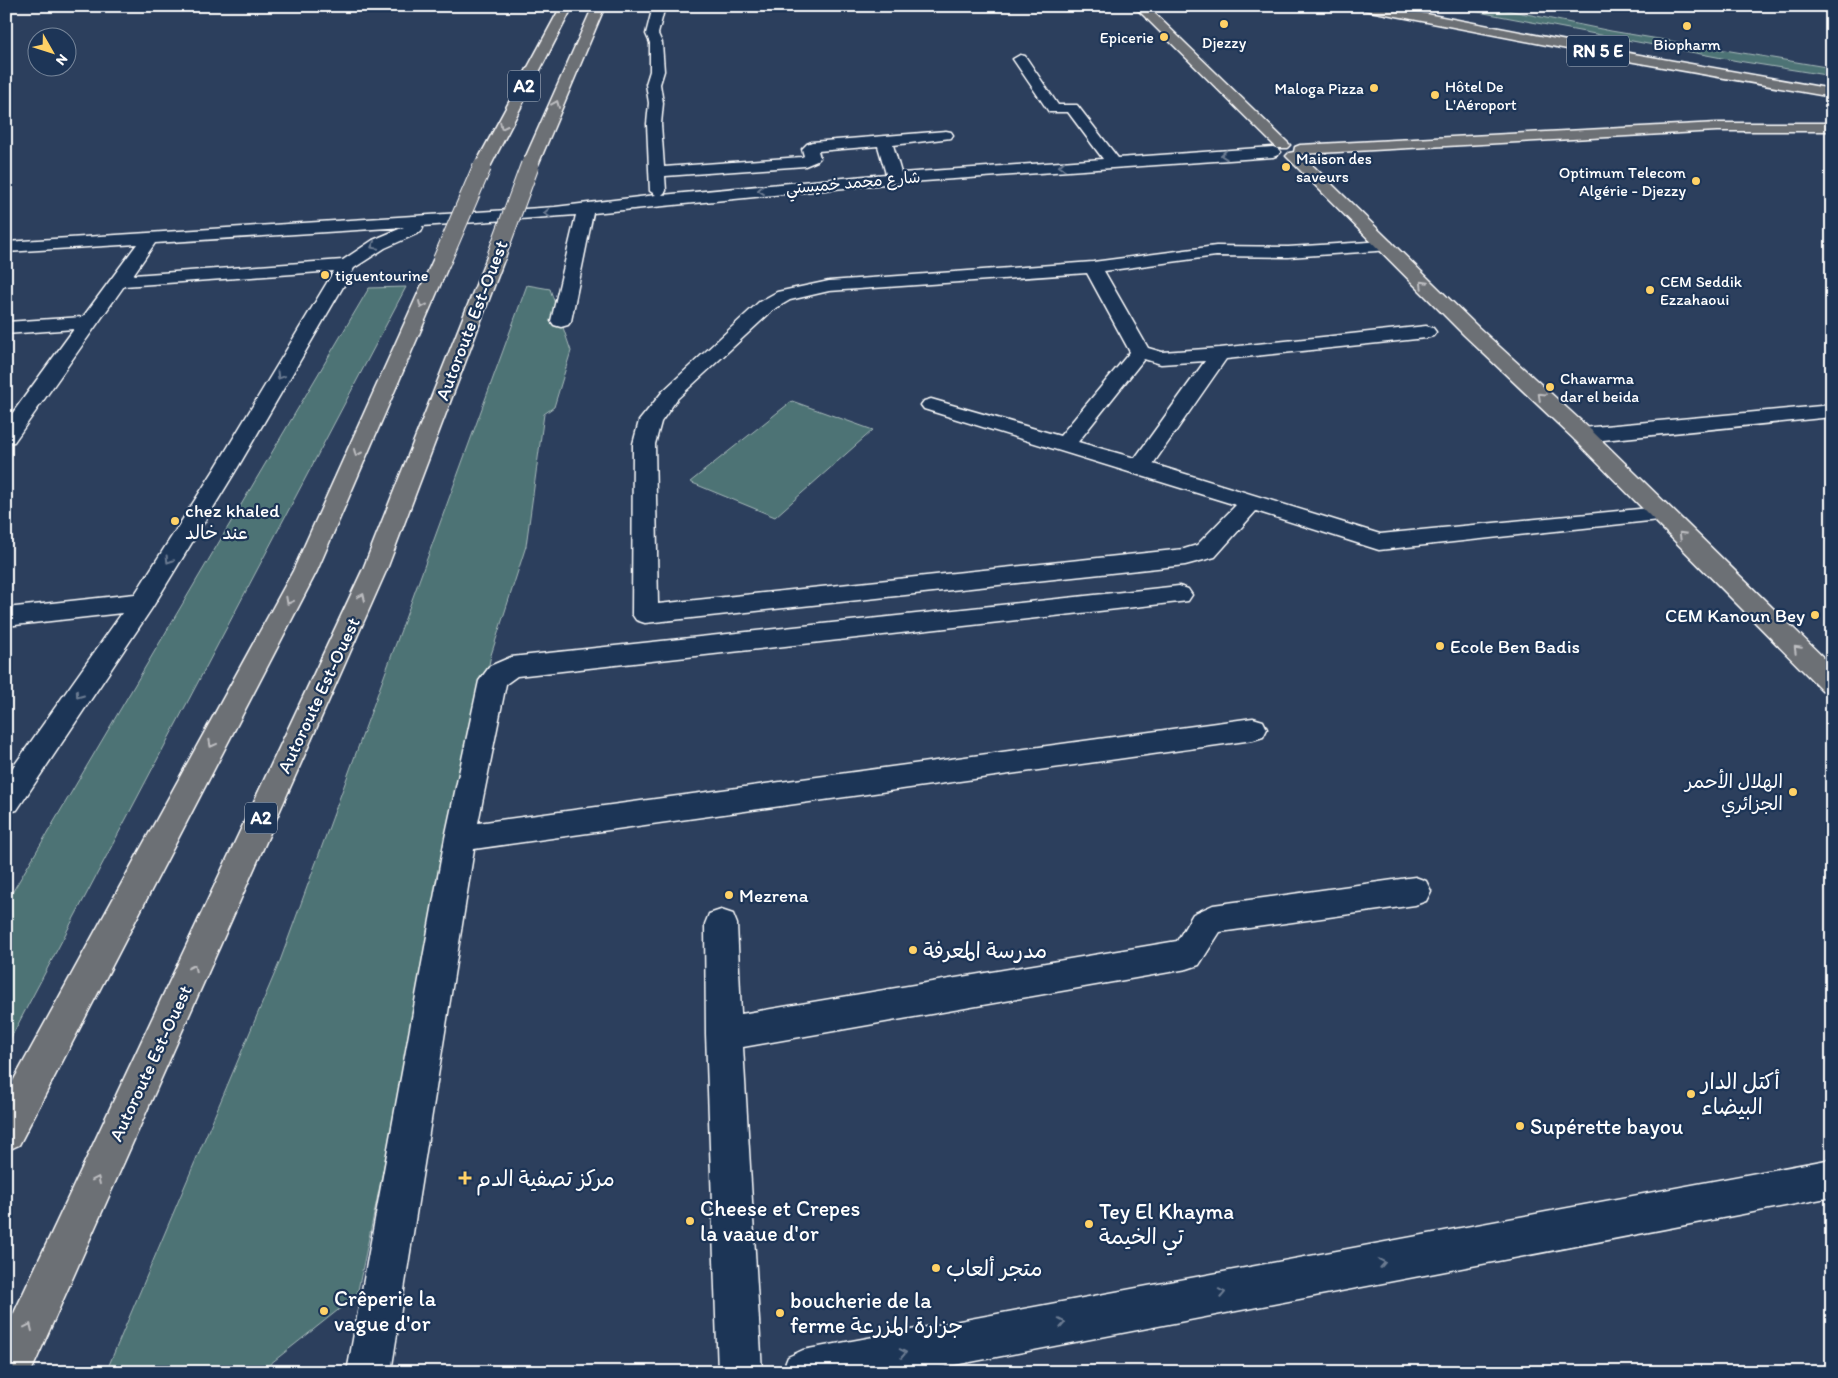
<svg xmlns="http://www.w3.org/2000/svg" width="1838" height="1378" viewBox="0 0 1838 1378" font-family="Itim,'Playpen Sans Arabic',sans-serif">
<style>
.green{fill:#4e7374;stroke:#a6b9ba}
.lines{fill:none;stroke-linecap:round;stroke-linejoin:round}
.minor-casing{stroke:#fff;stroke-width:3}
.major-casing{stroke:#fff;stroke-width:3}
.highway-casing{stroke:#fff;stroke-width:3}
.minor{fill:#1d3557;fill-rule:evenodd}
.major{fill:#6c6f75;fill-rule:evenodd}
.highway{fill:#6c6f75;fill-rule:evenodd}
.highway-bridge-casing{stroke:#fff;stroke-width:20;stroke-linecap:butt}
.highway-bridge{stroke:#6c6f75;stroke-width:18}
.oneway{stroke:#bdbec1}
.oneway2{stroke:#6c7c92}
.poi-dot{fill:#ffd166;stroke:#1d3557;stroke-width:2}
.labels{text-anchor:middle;stroke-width:4.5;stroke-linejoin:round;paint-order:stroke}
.far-poi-label{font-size:16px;fill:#fff;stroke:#1d3557;text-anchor:start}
.far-street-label{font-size:16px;fill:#fff;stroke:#1d3557}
.shield{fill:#1d3557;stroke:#bbc2cd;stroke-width:1}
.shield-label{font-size:18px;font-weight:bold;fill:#fff}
.street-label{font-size:19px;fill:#fff;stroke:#1d3557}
.poi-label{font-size:19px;fill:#fff;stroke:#1d3557;text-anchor:start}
.near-poi-label{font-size:22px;fill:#fff;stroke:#1d3557;text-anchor:start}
</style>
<rect width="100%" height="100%" fill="#2c3f5d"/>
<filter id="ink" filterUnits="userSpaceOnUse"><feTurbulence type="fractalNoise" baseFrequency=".02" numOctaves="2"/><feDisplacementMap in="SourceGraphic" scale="10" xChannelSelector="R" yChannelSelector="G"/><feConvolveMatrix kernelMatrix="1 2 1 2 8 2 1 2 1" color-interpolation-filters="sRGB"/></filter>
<g filter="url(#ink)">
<path class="green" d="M 1447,6 L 1487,6 L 1611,31 L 1832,68 L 1832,76 L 1738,61 Z
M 527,285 L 550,289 L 571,351 L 554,407 L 544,414 L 526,546 L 491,655 L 357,1295 L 260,1372 L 106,1372 L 280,961 Z
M 406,287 L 6,1047 L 6,903 L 369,288 Z
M 792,401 L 873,430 L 775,517 L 690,482 Z"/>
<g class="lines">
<g class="minor-casing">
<path id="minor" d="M 653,6 L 665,6 L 658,34 L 662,43 L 664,71 L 660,84 L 663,103 L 661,124 L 664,167 L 802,157 L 804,156 L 802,149 L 807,144 L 812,142 L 946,131 L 951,132 L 953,135 L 951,138 L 893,145 L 901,173 L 1103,159 L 1068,112 L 1049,112 L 1013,59 L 1020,55 L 1025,56 L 1058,105 L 1077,105 L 1118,158 L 1273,147 L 1278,149 L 1281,152 L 1278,155 L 1273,157 L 895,183 L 593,213 L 571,321 L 568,325 L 561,327 L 554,325 L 551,321 L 576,215 L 422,226 L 423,228 L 421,232 L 385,248 L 354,268 L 238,467 L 152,608 L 17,810 L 6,813 L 6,777 L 122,613 L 6,626 L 6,608 L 135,594 L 216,467 L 334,271 L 124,286 L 14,442 L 6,443 L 6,422 L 74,329 L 6,334 L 6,322 L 83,317 L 137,244 L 6,252 L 6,242 L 555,207 L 656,195 L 650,191 L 647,124 L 649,103 L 646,84 L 650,71 L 650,43 L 646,34 ZM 878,146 L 886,174 L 662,195 L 666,191 L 665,176 L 805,166 L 817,161 L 820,158 L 818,151 ZM 404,227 L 373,240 L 343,260 L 133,275 L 155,243 Z
M 1385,241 L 1391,242 L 1394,246 L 1391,250 L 1288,257 L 1216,256 L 1104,271 L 1148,348 L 1162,352 L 1220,348 L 1426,326 L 1433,328 L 1436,332 L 1433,336 L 1426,338 L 1226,359 L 1153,464 L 1380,534 L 1660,507 L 1668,509 L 1672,514 L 1668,519 L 1379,550 L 1256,511 L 1215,557 L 1185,565 L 645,623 L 636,620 L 632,614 L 633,444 L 639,421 L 663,391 L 759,302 L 777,292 L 829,281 L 1093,262 L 1216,246 L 1288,247 ZM 1087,273 L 1130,352 L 1060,436 L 931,399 L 924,401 L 921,405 L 924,409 L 1236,505 L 1197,545 L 1184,549 L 658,604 L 655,444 L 661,422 L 677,399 L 773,310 L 790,300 L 829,291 ZM 1144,359 L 1161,364 L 1205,361 L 1135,458 L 1078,442 Z
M 1832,405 L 1832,417 L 1583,442 L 1575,440 L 1572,435 L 1575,430 L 1583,428 Z
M 1179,586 L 1188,589 L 1192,595 L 1188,601 L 517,676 L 506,684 L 478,823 L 1253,718 L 1263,721 L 1267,729 L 1263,737 L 1253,740 L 474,849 L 391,1372 L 347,1372 L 445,838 L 479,681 L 490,666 L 511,657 Z
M 1415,877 L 1426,881 L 1431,891 L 1426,901 L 1415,905 L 1220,932 L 1199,965 L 1187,969 L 743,1047 L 762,1372 L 718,1372 L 706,1034 L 705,924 L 709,914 L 721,910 L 733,914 L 737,924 L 741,1014 L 1177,941 L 1193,914 L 1213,905 Z
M 1832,1159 L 1832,1197 L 918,1372 L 782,1372 L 788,1357 L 803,1350 Z"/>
</g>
<g class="major-casing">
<path id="major" d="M 1134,6 L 1147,6 L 1287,142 L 1290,145 L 1287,148 L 1277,148 Z
M 1717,123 L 1832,123 L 1832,131 L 1717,131 L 1301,154 L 1478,327 L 1591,430 L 1832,666 L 1832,693 L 1822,690 L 1575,440 L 1464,335 L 1286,156 L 1289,153 L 1294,152 L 1295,147 L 1300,145 Z"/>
</g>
<g class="highway-casing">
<path id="highway" d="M 561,6 L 573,6 L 490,167 L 487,170 L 477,170 L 474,167 Z
M 593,6 L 605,6 L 538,165 L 535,168 L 525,168 L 522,165 Z
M 1359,6 L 1385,6 L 1634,54 L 1832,89 L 1832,97 L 1634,62 L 1365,10 Z
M 496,252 L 502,253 L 505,257 L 387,569 L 31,1372 L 6,1372 L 6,1330 L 363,569 L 487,257 L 490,253 Z
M 442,255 L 448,256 L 451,260 L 317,571 L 19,1145 L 6,1151 L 6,1094 L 293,571 L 433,260 L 436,256 Z"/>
</g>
<use href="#minor" class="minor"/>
<use href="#major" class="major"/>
<use href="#highway" class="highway"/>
<g class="highway-bridge-casing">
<path id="highway-bridge" d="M 496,257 L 530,165
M 442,260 L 482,167"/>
</g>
<use href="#highway-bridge" class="highway-bridge"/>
</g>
<defs><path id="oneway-chevron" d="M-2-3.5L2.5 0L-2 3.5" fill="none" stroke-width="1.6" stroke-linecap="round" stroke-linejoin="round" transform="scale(1.25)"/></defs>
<g class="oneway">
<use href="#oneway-chevron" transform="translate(556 104) rotate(-67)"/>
<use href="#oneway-chevron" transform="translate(503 126) rotate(117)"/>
<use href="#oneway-chevron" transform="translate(1423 284) rotate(-135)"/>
<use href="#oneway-chevron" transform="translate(422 305) rotate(114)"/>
<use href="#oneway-chevron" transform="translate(1541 396) rotate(-137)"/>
<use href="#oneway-chevron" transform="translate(357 453) rotate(114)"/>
<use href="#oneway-chevron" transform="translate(1682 535) rotate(-135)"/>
<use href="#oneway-chevron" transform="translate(362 597) rotate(-65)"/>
<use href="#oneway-chevron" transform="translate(289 601) rotate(118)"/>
<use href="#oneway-chevron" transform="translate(1797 649) rotate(-135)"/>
<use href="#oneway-chevron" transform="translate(212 744) rotate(118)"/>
<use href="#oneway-chevron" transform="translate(193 968) rotate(-65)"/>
<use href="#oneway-chevron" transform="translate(97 1180) rotate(-65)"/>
<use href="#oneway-chevron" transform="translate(29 1327) rotate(-65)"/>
</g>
<g class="oneway2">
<use href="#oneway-chevron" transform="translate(1224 155) rotate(176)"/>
<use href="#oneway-chevron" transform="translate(1062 166) rotate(176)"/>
<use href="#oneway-chevron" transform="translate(761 190) rotate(175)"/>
<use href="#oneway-chevron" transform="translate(547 213) rotate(176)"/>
<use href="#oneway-chevron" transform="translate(374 246) rotate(152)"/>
<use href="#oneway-chevron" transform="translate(280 376) rotate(121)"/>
<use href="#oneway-chevron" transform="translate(169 560) rotate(122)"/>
<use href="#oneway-chevron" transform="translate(79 695) rotate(125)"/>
<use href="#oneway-chevron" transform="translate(1382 1263) rotate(-11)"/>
<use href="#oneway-chevron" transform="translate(1222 1293) rotate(-11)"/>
<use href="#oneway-chevron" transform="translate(1062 1323) rotate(-11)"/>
<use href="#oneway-chevron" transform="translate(903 1353) rotate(-11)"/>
</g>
</g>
<g class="poi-dot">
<circle cx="1224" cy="24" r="5"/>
<circle cx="1687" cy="26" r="5"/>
<circle cx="1164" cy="37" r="5"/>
<circle cx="1374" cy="88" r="5"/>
<circle cx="1435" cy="95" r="5"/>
<circle cx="1286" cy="167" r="5"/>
<circle cx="1696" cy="181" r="5"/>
<circle cx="325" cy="275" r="5"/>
<circle cx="1650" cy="290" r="5"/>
<circle cx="1550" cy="387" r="5"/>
<circle cx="175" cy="521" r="5"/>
<circle cx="1815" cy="615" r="5"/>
<circle cx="1440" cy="646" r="5"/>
<circle cx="1793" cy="792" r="5"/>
<circle cx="729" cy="895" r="5"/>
<circle cx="913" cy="950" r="5"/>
<circle cx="1691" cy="1094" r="5"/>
<circle cx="1520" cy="1126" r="5"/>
<path d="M462.5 1170.5h5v5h5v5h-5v5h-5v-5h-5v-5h5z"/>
<circle cx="690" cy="1221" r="5"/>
<circle cx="1089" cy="1224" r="5"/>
<circle cx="936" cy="1268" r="5"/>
<circle cx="324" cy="1311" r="5"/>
<circle cx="780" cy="1313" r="5"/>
</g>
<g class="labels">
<g class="far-poi-label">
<text x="1154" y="43" text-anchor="end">Epicerie</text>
<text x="1224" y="48" text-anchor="middle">Djezzy</text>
<text x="1687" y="50" text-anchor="middle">Biopharm</text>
<text x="1445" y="92">Hôtel De<tspan x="1445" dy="18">L'Aéroport</tspan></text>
<text x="1364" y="94" text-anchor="end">Maloga Pizza</text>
<text x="1296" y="164">Maison des<tspan x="1296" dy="18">saveurs</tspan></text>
<text x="1686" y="178" text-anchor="end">Optimum Telecom<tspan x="1686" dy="18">Algérie - Djezzy</tspan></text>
<text x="335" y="281">tiguentourine</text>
<text x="1660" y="287">CEM Seddik<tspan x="1660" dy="18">Ezzahaoui</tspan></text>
<text x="1560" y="384">Chawarma<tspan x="1560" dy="18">dar el beida</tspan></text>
</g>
<g class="far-street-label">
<text transform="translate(853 182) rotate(-5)" y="6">شارع محمد خميستي</text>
</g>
<g class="shield">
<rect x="1567" y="35.5" width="62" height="31" rx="4"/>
<rect x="508" y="70.5" width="32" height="31" rx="4"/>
<rect x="245" y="802.5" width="32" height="31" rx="4"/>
</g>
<g class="shield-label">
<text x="1598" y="57">RN 5 E</text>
<text x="524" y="92">A2</text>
<text x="261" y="824">A2</text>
</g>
<g class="street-label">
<text transform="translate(471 320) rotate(-69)" y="7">Autoroute Est-Ouest</text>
<text transform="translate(318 695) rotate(-65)" y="7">Autoroute Est-Ouest</text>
<text transform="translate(150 1063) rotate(-65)" y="7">Autoroute Est-Ouest</text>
</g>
<g class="poi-label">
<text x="185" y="517">chez khaled<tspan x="185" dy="22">عند خالد</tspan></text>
<text x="1805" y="622" text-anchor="end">CEM Kanoun Bey</text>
<text x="1450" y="653">Ecole Ben Badis</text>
<text x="1783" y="788" text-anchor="end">الهلال الأحمر<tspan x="1783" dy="22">الجزائري</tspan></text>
<text x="739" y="902">Mezrena</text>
</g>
<g class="near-poi-label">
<text x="923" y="958">مدرسة المعرفة</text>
<text x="1701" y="1089">أكتل الدار<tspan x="1701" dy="25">البيضاء</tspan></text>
<text x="1530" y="1134">Supérette bayou</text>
<text x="476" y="1186">مركز تصفية الدم</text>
<text x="700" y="1216">Cheese et Crepes<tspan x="700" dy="25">la vaaue d'or</tspan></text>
<text x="1099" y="1219">Tey El Khayma<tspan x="1099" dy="25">تي الخيمة</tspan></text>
<text x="946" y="1276">متجر ألعاب</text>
<text x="334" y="1306">Crêperie la<tspan x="334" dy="25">vague d'or</tspan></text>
<text x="790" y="1308">boucherie de la<tspan x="790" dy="25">ferme جزارة المزرعة</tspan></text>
</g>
</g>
<rect width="1838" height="1378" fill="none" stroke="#1d3557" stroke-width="25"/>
<rect x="12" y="12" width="1813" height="1353" fill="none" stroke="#fff" stroke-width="2" filter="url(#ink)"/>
<g transform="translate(52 52) rotate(129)"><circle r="24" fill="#1d3557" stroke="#77869a"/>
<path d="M0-4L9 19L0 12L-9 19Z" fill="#ffd166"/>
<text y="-8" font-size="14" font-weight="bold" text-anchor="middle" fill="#ffffff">N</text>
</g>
</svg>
